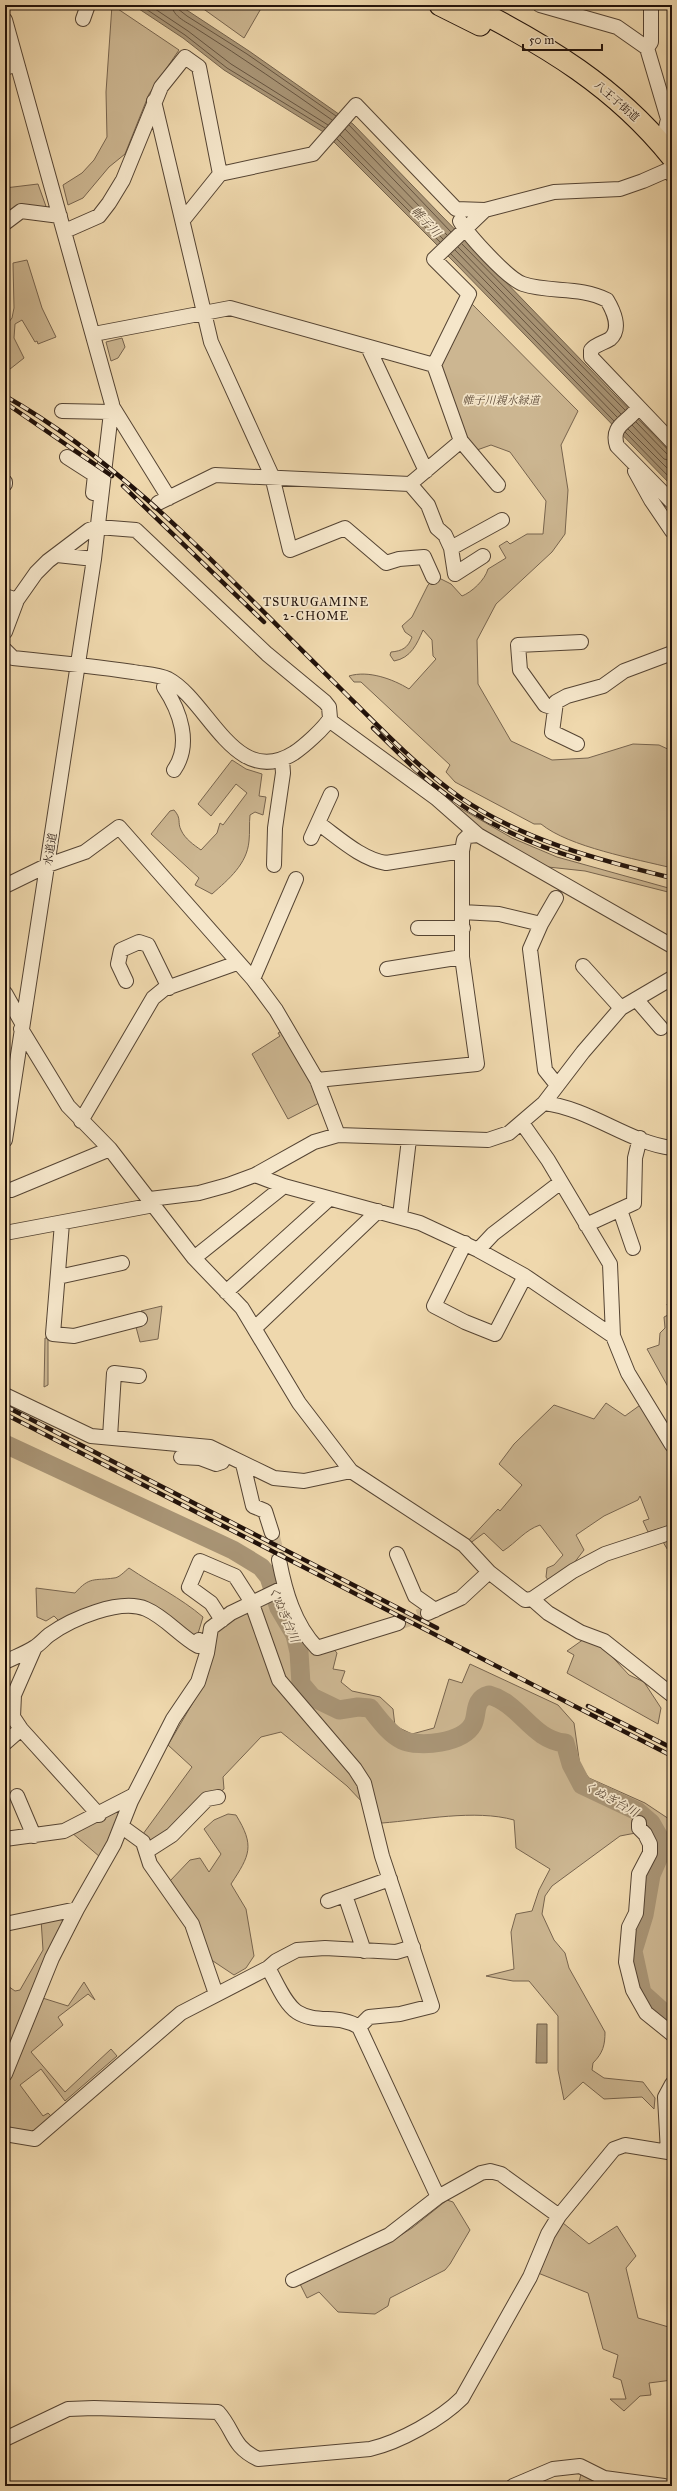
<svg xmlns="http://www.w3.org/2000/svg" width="677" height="2491" viewBox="0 0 677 2491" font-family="'IM FELL Great Primer','Noto Serif JP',serif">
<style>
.green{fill:#ccb691;stroke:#77644e}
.water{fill:#a99576;stroke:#73614b}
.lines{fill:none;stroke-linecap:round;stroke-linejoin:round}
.shore{stroke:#665440;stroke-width:1}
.river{stroke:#a99576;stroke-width:19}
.minor-tunnel{stroke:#d0ba95;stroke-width:14;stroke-dasharray:14 7;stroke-linecap:butt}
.minor-casing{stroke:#543;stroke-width:16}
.highway-casing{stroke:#22120a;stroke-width:23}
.minor{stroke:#f5e6ca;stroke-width:14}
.highway{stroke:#efd8ad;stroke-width:21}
.rail-casing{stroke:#22120a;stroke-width:4.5}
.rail{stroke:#f5e6ca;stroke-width:3;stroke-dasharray:9;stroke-linecap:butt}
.labels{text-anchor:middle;stroke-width:3.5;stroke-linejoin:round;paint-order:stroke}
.street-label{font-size:11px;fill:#22120a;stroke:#f5e6ca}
.park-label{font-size:11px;font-style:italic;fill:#5e4b39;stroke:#f5e6ca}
.water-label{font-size:12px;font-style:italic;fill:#5f4d3b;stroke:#f5e6ca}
.neighbourhood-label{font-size:12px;letter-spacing:1px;fill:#22120a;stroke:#f5e6ca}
</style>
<rect width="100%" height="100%" fill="#efd8ad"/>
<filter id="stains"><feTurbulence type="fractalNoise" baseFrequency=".005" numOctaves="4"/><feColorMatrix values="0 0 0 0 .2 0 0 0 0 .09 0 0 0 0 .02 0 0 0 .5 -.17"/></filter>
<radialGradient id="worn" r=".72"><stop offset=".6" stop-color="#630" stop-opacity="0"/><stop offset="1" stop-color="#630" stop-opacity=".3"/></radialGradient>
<path class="green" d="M 112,5 L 179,50 L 149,94 L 125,154 L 109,167 L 83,198 L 68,205 L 63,185 L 82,173 L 94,160 L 107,137 L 106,92 Z
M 198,5 L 263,5 L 244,38 Z
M 38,184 L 48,212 L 5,219 L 5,188 Z
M 27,260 L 42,308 L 56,337 L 38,344 L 37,341 L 35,342 L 22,320 L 15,324 L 14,338 L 24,358 L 5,373 L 5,327 L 12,318 L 14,308 L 13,263 Z
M 471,303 L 578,411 L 561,445 L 568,490 L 565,534 L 552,552 L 496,604 L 477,640 L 478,684 L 511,741 L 552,760 L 588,758 L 633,744 L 659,745 L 672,751 L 672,868 C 636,859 569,847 541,824 L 534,824 L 455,782 L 446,772 L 450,765 L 361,682 L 354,682 L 349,676 C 368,670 393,679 409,689 L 436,659 L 433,656 L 432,640 L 423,630 C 417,644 411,658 394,661 L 390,655 L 391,652 C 402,651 408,648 412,637 L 405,632 L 402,626 L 412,617 L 428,585 L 435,578 L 439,578 L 451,584 L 462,596 C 472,592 485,580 488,569 L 506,558 L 499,546 L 507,541 L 510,544 L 527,534 L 543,534 L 546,501 L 510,452 L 491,445 L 477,450 L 466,442 L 441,368 L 446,352 Z
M 122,338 L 125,347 L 118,358 L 111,361 L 106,342 Z
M 232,760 L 246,769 L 262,774 L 259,796 L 266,797 L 263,815 L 255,812 L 250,815 C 249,824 250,832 249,841 C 247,864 229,879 212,894 L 195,885 L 199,878 L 151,834 L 170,811 L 174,810 C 182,819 177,822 181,830 C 185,839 194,845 201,850 L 217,833 L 220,823 L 223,825 L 247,793 L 236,784 L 211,816 L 198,804 Z
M 439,796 L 512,838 L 557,857 L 672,889 L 672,893 L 585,871 L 548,867 L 481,830 Z
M 286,1029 L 325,1100 L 288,1119 L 252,1054 L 280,1036 L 278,1033 Z
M 667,1304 L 672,1304 L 672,1394 L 647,1349 L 659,1345 L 660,1333 L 665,1328 L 664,1317 L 670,1314 Z
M 162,1306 L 158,1339 L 140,1342 L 136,1327 L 141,1326 L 141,1311 Z
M 45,1338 L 48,1338 L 48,1385 L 44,1387 Z
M 606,1403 L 625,1416 L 643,1403 L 672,1449 L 672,1525 L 648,1532 L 643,1521 L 649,1519 L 640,1496 L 638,1500 L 604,1516 L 576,1535 L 584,1550 L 574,1563 L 550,1583 L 546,1577 L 547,1568 L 554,1565 L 563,1555 L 540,1525 C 525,1530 517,1542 503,1551 L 484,1533 L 469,1544 L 466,1543 L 498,1509 L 500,1511 L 522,1485 L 499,1464 L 514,1444 L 554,1405 L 594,1419 Z
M 672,1534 L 672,1557 L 660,1537 Z
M 129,1568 C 154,1585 181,1598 203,1617 L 196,1640 L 151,1608 L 60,1622 L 54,1616 L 46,1621 L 37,1617 L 36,1588 L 75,1593 C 90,1576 94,1581 114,1578 C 119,1578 125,1571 129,1568 Z
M 279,1595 L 295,1632 L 313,1651 L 331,1646 L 337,1653 L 333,1669 L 345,1671 L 341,1682 L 352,1691 L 380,1697 L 393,1709 L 395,1726 L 412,1734 L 434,1728 L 449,1679 L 462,1683 L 470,1664 L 558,1705 L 574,1723 L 580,1766 L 589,1778 L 645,1803 L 672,1821 L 672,2027 L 638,1994 L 629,1963 L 646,1831 L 620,1836 L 552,1886 L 545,1896 L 542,1914 L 554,1940 L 565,1953 L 569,1968 L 605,2032 C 605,2045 603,2053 593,2063 L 592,2070 L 604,2078 L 643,2082 L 655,2098 L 654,2109 L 642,2097 L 604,2099 L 583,2082 L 564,2100 L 558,2070 L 558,2016 L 529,1981 L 513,1981 L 486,1976 L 514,1969 L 511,1932 L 516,1914 L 532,1911 L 539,1890 L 550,1869 L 516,1848 L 514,1820 C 475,1809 422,1820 382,1823 L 347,1786 L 281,1732 L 261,1737 L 223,1777 L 224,1789 L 150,1845 L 143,1834 L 192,1767 L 168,1745 L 198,1694 L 215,1630 L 228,1619 Z
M 584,1639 L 605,1649 L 629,1675 L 644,1682 L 661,1708 L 658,1724 L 567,1673 L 574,1655 L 567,1651 Z
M 125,1802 L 111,1838 L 100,1857 L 71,1832 Z
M 228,1814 L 236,1815 C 255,1846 250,1855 231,1884 L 246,1909 L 254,1956 L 246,1968 L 234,1975 L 210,1959 L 169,1882 L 190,1860 L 200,1858 L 209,1872 L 221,1854 L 204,1829 L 214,1820 Z
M 72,1913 L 33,1995 L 68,2006 L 84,1982 L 95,2000 L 88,1994 L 58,2017 L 63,2025 L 31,2052 L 65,2092 L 111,2049 L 117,2056 L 65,2101 L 41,2069 L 20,2085 L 43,2116 L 48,2113 L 52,2117 L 34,2132 L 5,2128 L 5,1984 L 15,1991 L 20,1990 L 43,1950 L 41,1919 Z
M 447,2200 L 453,2202 L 470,2230 L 450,2264 L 445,2270 L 390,2298 L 388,2306 L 375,2314 L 338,2312 L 319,2292 L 307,2298 L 300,2284 L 393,2240 L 412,2228 Z
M 563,2223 L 589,2244 L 617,2226 L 636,2256 L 626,2268 L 638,2318 L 672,2328 L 672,2380 L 649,2383 L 651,2395 L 640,2396 L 624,2411 L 610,2399 L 626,2399 L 621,2380 L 613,2377 L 618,2355 L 603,2349 L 588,2293 L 538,2273 L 552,2238 Z
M 582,2470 L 643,2486 L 578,2486 Z"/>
<path class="water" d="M 133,5 L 179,5 L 249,51 L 353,124 L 672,454 L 672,486 L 456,264 L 325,133 L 224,70 L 183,38 Z
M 537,2024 L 547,2024 L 547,2063 L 536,2063 Z"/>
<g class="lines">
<path class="shore" d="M 140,5 L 185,35 L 227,68 L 325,128
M 149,5 L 188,31 L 231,64 L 328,125
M 172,5 C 172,17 189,23 197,29 C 243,58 288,89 332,120
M 177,5 L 178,9 L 187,16 L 247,54 L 336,116
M 349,125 L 451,232
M 345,129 L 447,235
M 340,135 L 443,239
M 337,139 L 440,242
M 462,244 L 625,410
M 458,247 L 621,414
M 455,250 L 617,417
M 451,254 L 614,421
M 636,422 L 668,455 L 672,456
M 632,425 L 664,459 L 672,461
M 628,429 L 672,473
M 625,432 L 672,480"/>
<path class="river" d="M 5,1444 L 233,1550 L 261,1567 L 269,1577 L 279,1608 L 295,1635 L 299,1652 L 301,1684 L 312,1697 L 339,1710 L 358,1707 L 370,1708 C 379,1719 389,1734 402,1740 C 420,1748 463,1743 473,1724 C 478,1714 473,1699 489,1695 C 520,1703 532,1740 565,1743 L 571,1764 L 582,1785 L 637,1811 L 651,1823 L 659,1837 L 661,1852 L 651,1875 L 644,1915 L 633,1951 L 642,1993 L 672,2020"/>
<path class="minor-tunnel" d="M 272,1533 L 279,1560
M 398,1623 L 428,1613"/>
<g class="minor-casing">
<path id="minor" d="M 540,5 L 617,27 L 647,48 L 668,119 L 665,132 L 658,140
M 83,19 L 88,5
M 5,20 L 112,404 L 94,559 L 5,1140
M 647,48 L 651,42 L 651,5
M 5,68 L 17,64
M 154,101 L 211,342 L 272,476 L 290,550 L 345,528 L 386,563 L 399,559 L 424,557 L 433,577
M 183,220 L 220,174 L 313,154 L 356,105 L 456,209 L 485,210
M 460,221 C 468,235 508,279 523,284 C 550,293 580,286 607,300 C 613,310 622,329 610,339 C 604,343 596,344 591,350 L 591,357 L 672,442
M 5,223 L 21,211 L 60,216
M 65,231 L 99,216 L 109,203 L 123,180 L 161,87 L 185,57 L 199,67 L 220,174
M 94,334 L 230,308 L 434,365
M 368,347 L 426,471
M 112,406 L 169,498
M 638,407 C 629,423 610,424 617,446 L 672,502
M 62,411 L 111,412
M 461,441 L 498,485
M 67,457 L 95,475 L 93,493
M 635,471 L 651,500 L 672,531
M 5,482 L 5,484
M 410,484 L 428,505 L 437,528 L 445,535 L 451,548 L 455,574 L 483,556
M 158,503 L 215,475 L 410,484 L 461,441 L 434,365 L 469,294 L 434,259 L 485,210 L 554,192 L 620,189 L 643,181 L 668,170 L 672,175
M 451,548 L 502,520
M 57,555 L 94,559
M 5,596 L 17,600
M 5,632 L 17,600 L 36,573 L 48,561 L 89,530 L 98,527 L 136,530 L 267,654 L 325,702 L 329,707 L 330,718 C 325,728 303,747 294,753 C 235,790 209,701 168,679 C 158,674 144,674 133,672 C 93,666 53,662 13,658 L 5,650
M 167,679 L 164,687 C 180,711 192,744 174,770
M 554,708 L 545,705 L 520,670 L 518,645 L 581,642
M 329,720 L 436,798 L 478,835 L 672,946
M 577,744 L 552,732 L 556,702 L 567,696 L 603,686 L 624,671 L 672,653
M 318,823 C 339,838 361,859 386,863 L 462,851
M 311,838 L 331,794
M 274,865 L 275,828 L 283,773 L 282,759
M 5,886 L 48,865 L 85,852 L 119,827 L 253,979 L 276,1010 L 317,1080 L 338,1135
M 462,912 L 499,914 L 541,924 L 530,949 L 545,1070 L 557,1085
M 541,924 L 556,898
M 418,928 L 463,928
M 583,966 L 621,1008
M 387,969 L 462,957
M 253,979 L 296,879
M 126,981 L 118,964 L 121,950 L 139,942 L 148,945 L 169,988
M 5,993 L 22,1023
M 636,999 L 661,1028
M 21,1029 L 68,1106 L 110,1149 L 194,1258 L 242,1308 L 299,1403 L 351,1471 L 464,1545 L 489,1572 L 525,1600 L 532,1599 L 573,1571 L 605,1554 L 672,1532
M 317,1080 L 477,1064 L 462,957 L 462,851 L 464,840 L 468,836 L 478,835
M 544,1103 C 591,1109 629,1143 672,1148
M 81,1121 L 153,998 L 164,989 L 237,963
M 522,1123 L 548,1160 L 610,1264 L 613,1336 L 628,1373 L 672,1445
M 255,1175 L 284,1186 L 420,1223 L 478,1250 L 525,1276 L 613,1336
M 5,1190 L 11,1190 L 110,1149
M 150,1199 L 199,1193 L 228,1185 L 255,1175 L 314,1142 L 338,1135 L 488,1140 L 509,1133 L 544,1103 L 583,1052 L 621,1008 L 672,978
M 620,1210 L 633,1248
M 400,1216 L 409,1139
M 62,1223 L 53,1334 L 74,1336 L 140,1319
M 586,1225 L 634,1203 L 635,1158 L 640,1138
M 5,1233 L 154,1205
M 465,1243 L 434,1306 L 465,1322 L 495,1334 L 525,1276
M 478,1250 L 493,1234 L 561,1182
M 194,1258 L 284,1186
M 58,1277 L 122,1263
M 226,1292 L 329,1199
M 256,1327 L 378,1211
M 5,1395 L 91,1436 L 210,1447 L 274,1478 L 304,1481 L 351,1471
M 110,1437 L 114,1373 L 139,1376
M 181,1457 L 200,1458 L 216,1464 L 222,1462 L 226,1455
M 243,1464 L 253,1506 L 265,1511 L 272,1533
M 397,1554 L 415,1596 L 435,1610
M 279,1560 C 285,1591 294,1624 317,1648 L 398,1623
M 532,1599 L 548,1613 L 580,1632 L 604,1641 L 672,1695
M 428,1613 L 461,1598 L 489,1572
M 222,1620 L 211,1603 L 189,1587 L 200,1561 L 235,1576 L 251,1601 L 279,1680 L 355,1769 L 364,1783 L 382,1856 L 432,2006 L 400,2014 L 369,2017 L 359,2027
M 35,1647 L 14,1695 L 13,1717 L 21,1729 L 99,1815
M 5,1662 C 15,1657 26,1653 35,1647 C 40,1644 44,1639 49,1635 C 71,1619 120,1598 146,1609 C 165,1617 180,1636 198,1646 L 199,1640
M 5,1743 L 21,1729
M 17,1796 L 34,1836
M 639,1823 L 639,1828 L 645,1834 L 650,1844 L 650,1853 L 639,1874 L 636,1913 L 629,1927 L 626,1962 L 633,1990 L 646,2013 L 672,2034
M 121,1826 L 143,1842 L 150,1864 L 192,1924 L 216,1994
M 5,1839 L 64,1831 L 134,1795
M 147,1851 L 172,1835 L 207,1799 L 218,1797
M 345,1895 L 364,1951
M 328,1901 L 390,1879
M 5,1924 L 77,1909 L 114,1844 L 131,1801 L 173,1719 L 198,1682 L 207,1653 L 211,1628 L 231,1613 L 285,1587
M 268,1968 C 276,1981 284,2003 297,2012 C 316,2024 340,2014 359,2027 L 438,2197
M 5,2074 L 52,1958 L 77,1909
M 5,2134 L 35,2139 L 181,2013 L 268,1968 L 276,1961 L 297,1950 L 325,1948 L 396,1952 L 413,1947
M 293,2280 L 389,2235 L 438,2197 L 481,2173 L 490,2171 L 501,2174 L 559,2216
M 5,2439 L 68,2409 L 94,2408 L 218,2412 C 235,2431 231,2446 258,2459 L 370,2449 C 400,2442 441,2419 462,2398 L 530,2277 L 548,2234 L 559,2216 L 614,2149 L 625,2145 L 668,2152 L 665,2097 L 672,2084
M 513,2486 L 553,2469 L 580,2466 L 604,2478 L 664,2486"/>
</g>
<g class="highway-casing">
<path id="highway" d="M 440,5 L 480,25
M 467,5 C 546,45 616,87 672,157"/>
</g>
<use href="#minor" class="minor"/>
<use href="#highway" class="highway"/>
<g class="rail-casing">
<path id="rail" d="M 5,396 C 135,470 234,585 340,688 C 378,726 417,767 461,798 C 525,841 599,860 672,878
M 7,404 L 112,476
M 123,486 L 264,622
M 373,728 C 392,746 410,766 430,782 C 474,818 526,843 579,859
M 5,1406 L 437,1628
M 5,1414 L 672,1756
M 588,1706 L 672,1748"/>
</g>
<use href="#rail" class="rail"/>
</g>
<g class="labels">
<g class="street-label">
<text transform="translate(617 101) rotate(41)" y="4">八王子街道</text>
<text transform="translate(50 849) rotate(-81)" y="4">水道道</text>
</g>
<g class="park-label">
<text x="501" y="404">帷子川親水緑道</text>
</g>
<g class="water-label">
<text transform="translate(426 222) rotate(47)" y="4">帷子川</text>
<text transform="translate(284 1614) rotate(67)" y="4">くぬぎ台川</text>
<text transform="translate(611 1799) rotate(29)" y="4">くぬぎ台川</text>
</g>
<g class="neighbourhood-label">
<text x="316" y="606">TSURUGAMINE<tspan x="316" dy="14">2-CHOME</tspan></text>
</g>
</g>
<rect width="677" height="2491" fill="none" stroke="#efd8ad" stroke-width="20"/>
<rect x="6" y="6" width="665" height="2479" fill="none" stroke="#22120a" stroke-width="2"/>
<rect x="10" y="10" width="657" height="2471" fill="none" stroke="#22120a"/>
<path d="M523 44v6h79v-6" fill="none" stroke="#22120a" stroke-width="2"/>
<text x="529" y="44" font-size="12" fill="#22120a" stroke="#f5e6ca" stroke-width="3" paint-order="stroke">50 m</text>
<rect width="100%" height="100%" filter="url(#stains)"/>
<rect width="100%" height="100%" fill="url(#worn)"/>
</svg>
